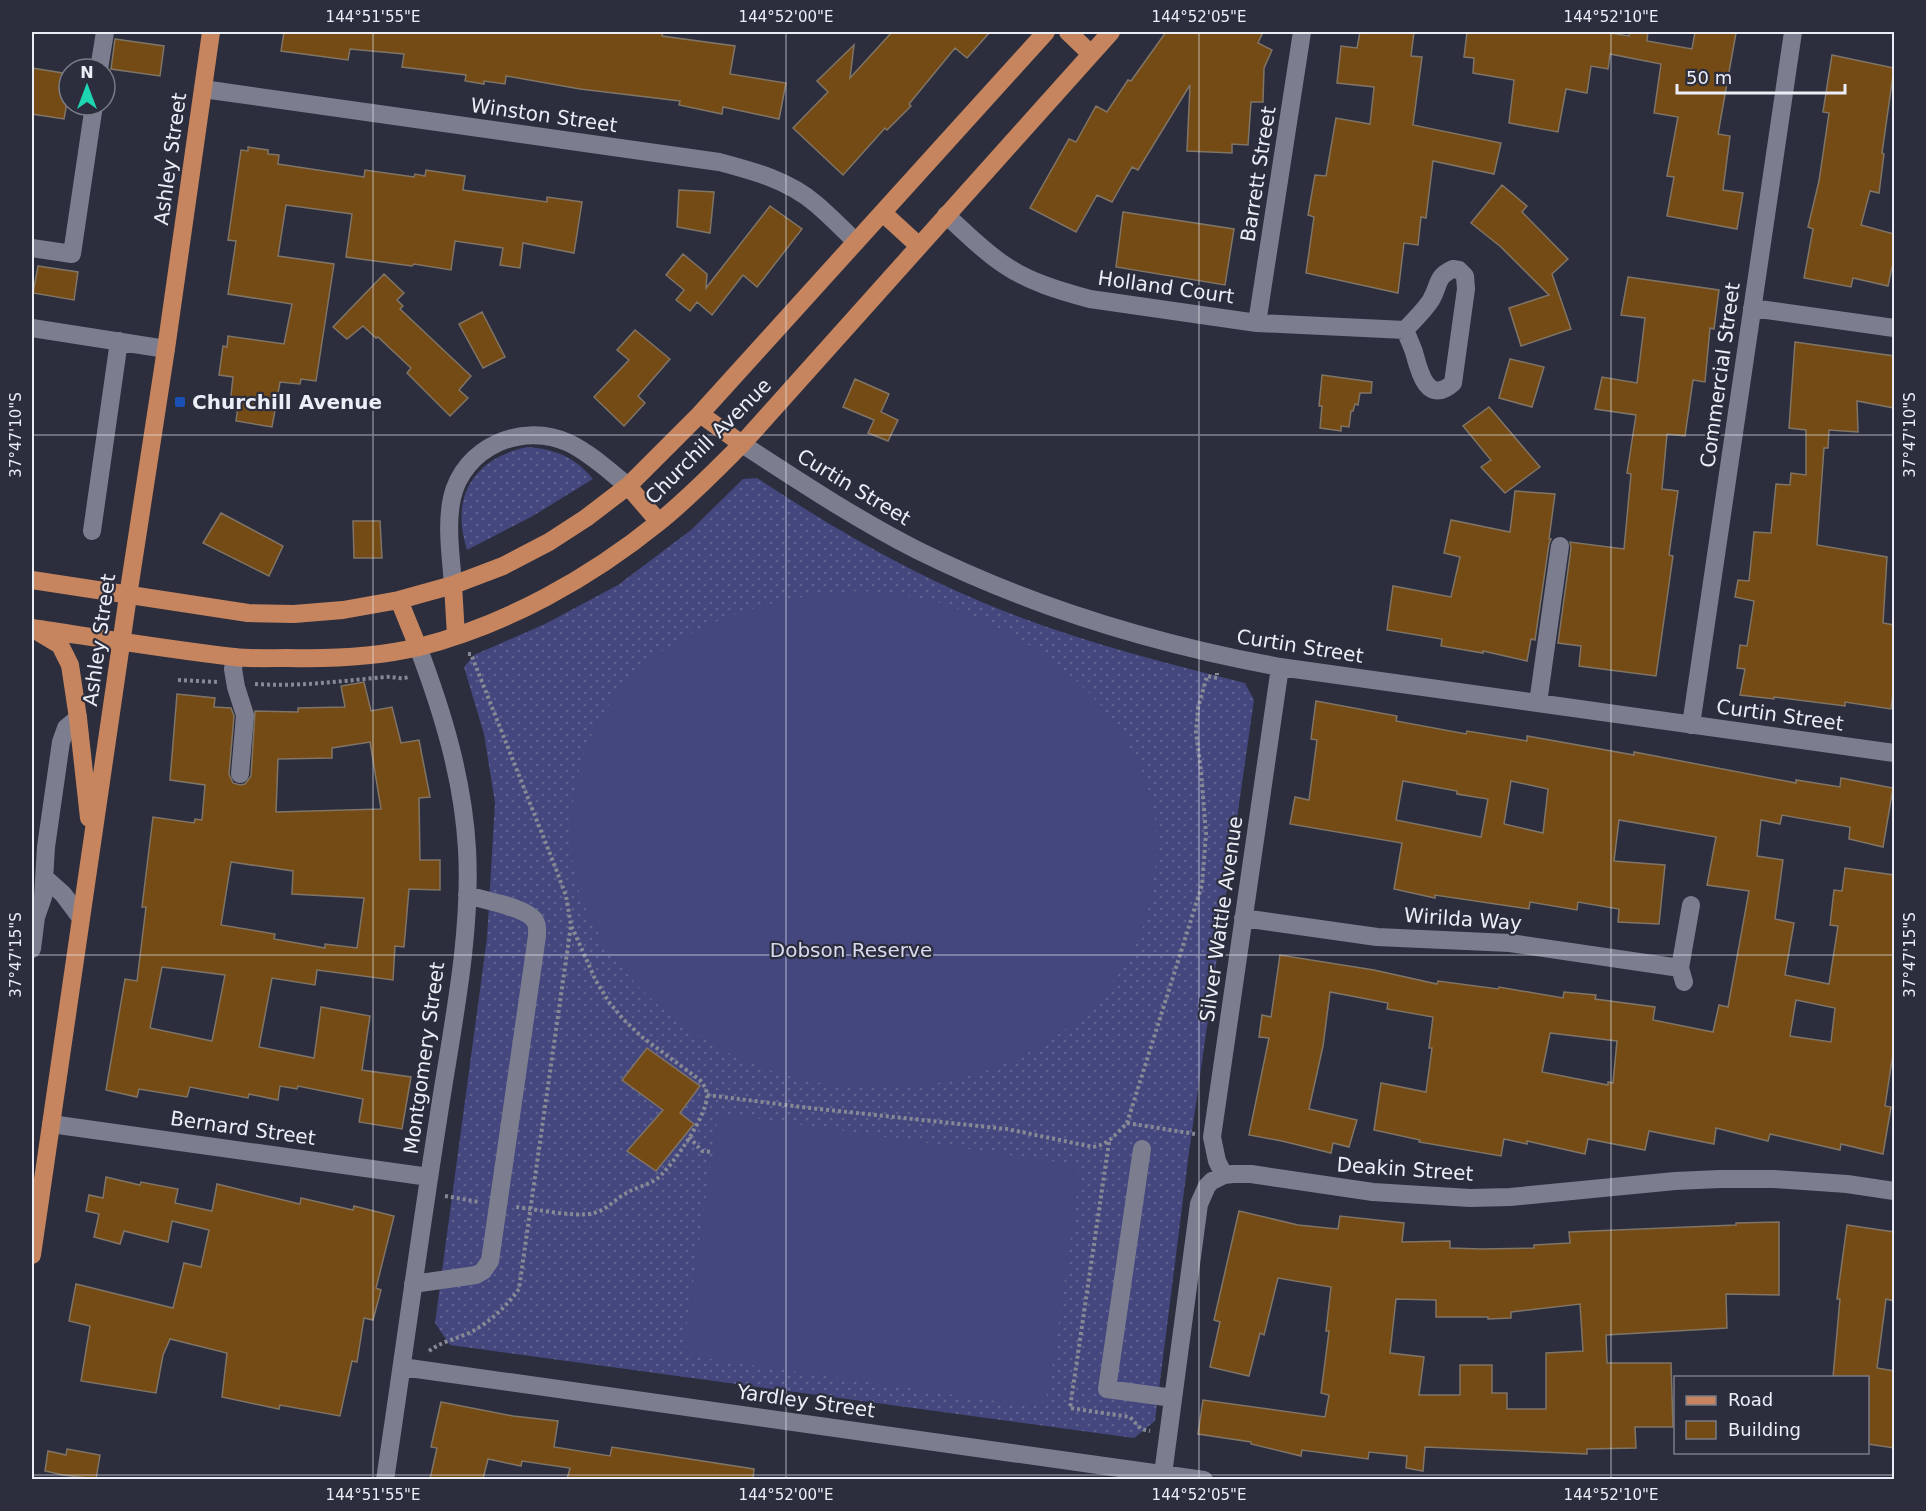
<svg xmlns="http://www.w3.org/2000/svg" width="1926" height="1511" viewBox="0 0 1926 1511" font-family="'DejaVu Sans',sans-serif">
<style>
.grass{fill:url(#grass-dots)}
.pitch{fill:#44477d}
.building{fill:#744b14;stroke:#807466;stroke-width:1.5;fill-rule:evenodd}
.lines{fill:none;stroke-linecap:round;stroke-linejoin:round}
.path{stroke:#878995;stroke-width:4;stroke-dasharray:3 3;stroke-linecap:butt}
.minor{stroke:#7c7e8f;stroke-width:18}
.major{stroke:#c6855e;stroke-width:18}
.ticks{fill:none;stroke:#eceef7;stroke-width:1.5;stroke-opacity:0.45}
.transit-dot{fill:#1a4fb4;stroke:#2c2e3d;stroke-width:2}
.labels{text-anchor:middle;stroke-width:4.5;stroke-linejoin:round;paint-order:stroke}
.street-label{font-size:20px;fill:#eceef7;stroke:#2c2e3d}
.poi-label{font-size:20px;font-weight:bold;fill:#eceef7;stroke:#2c2e3d;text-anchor:start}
.park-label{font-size:20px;fill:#d8dbef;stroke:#2c2e3d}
.neatline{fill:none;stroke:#eceef7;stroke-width:2}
.ticks-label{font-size:15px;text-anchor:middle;fill:#eceef7}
</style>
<defs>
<pattern id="grass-dots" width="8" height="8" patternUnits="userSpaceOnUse" patternTransform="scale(1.5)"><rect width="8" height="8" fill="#44477d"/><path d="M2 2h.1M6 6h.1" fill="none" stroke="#5f6290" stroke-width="1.8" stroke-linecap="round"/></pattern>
</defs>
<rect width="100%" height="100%" fill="#2c2e3d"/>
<path class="grass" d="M 527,447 C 555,449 575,457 593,479 L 531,517 L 467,550 C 450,497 473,459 527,447 Z
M 757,478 C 837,531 920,579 1009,613 C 1086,643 1165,663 1245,683 L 1254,700 L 1189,1152 L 1155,1421 L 1134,1438 L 450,1345 L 435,1323 L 487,938 L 495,803 L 484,734 L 464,667 L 474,655 L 545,624 L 618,585 L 691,530 L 743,479 Z"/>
<path class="pitch" d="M 859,591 C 888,593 916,596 944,604 C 963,610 981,619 999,628 C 1068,664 1127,717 1150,794 C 1157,818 1157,845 1155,870 C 1145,999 1029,1078 907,1087 C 805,1094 716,1062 643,991 C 615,963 591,928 579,891 C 569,858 569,822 575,789 C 600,649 733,598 859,591 Z
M 733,1115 L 1064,1163 L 1077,1168 L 1079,1180 L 1049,1390 C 1045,1401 1041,1404 1029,1406 L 698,1357 C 687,1353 685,1347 685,1336 L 717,1124 L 722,1116 Z"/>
<path class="building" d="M 284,32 L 663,32 L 662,36 L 735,46 L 730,74 L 786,83 L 779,119 L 723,107 L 722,114 L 679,105 L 680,101 L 580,89 L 506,76 L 505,84 L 484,81 L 484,84 L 465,81 L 466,75 L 402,67 L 404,54 L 350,49 L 348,60 L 281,51 Z
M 892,32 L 990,32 L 967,58 L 955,48 L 909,104 L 911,106 L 887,130 L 885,128 L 843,175 L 793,128 L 828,92 L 817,81 L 854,45 L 850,78 Z
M 1166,32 L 1263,32 L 1258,43 L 1272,50 L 1264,68 L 1263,102 L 1251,102 L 1248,145 L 1232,144 L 1232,153 L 1187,151 L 1190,85 L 1138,170 L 1132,167 L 1112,202 L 1097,195 L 1076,232 L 1030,208 L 1069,139 L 1076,142 L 1096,106 L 1107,112 L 1128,80 L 1131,81 Z
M 1360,32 L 1414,32 L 1411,56 L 1422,57 L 1413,125 L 1501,143 L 1494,174 L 1433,161 L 1426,218 L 1421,217 L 1418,245 L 1404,243 L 1398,293 L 1306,273 L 1314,217 L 1308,215 L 1315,175 L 1326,176 L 1336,118 L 1370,124 L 1374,87 L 1337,83 L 1341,46 L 1357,48 Z
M 1467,32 L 1603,32 L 1629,36 L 1630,32 L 1648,32 L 1647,41 L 1692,49 L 1695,32 L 1736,33 L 1718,134 L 1730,136 L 1723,190 L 1743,193 L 1737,229 L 1667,216 L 1674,177 L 1667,176 L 1678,117 L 1654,113 L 1661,64 L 1610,54 L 1608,69 L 1591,66 L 1587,93 L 1566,89 L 1558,132 L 1509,123 L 1514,80 L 1473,73 L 1474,58 L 1464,57 Z
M 115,39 L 164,46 L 160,76 L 111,69 Z
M 1832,55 L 1894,68 L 1882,153 L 1884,154 L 1879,193 L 1870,191 L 1861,225 L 1894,234 L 1894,267 L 1892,267 L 1888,286 L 1853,278 L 1851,287 L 1804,278 L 1813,229 L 1808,227 L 1819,181 L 1829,113 L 1823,112 Z
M 32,68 L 69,74 L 69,92 L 64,119 L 32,114 Z
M 248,147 L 268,150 L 268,154 L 279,155 L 278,164 L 364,177 L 365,170 L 414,177 L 415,174 L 425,176 L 426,170 L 465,176 L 463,190 L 547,202 L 547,197 L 582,202 L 574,253 L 523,243 L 520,268 L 500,265 L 503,248 L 455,241 L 451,270 L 414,264 L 412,266 L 346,257 L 352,214 L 286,205 L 278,256 L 334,264 L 316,381 L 301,379 L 300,384 L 280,382 L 272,427 L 236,421 L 238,406 L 230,405 L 233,377 L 219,375 L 223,346 L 227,347 L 228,336 L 284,344 L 292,304 L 228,294 L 236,241 L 228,240 L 241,150 L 248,151 Z
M 1502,185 L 1527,206 L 1522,212 L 1568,259 L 1552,274 L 1571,329 L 1521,346 L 1509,308 L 1549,295 L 1501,247 L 1471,223 Z
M 679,190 L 714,192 L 710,233 L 677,227 Z
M 770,206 L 802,229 L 757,287 L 743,275 L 712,315 L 697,302 L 690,311 L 676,300 L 684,290 L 666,275 L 683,254 L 707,274 L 706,288 Z
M 1123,212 L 1234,229 L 1225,285 L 1116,267 Z
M 38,266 L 78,272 L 74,300 L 33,293 Z
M 384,274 L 404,293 L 397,300 L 403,306 L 400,309 L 471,376 L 459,390 L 468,398 L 450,416 L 407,373 L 411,368 L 378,337 L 376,338 L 363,326 L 347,339 L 333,327 Z
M 1628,277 L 1719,290 L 1714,329 L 1710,328 L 1705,382 L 1693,380 L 1685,436 L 1667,434 L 1662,489 L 1678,491 L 1669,555 L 1673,556 L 1656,676 L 1579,666 L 1581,646 L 1558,643 L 1571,548 L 1570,542 L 1624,549 L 1631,474 L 1627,473 L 1636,415 L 1595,409 L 1602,377 L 1637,383 L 1645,318 L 1621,315 Z
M 482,312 L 505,357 L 483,368 L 459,324 Z
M 635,330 L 670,359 L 638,396 L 645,403 L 624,426 L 594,397 L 629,360 L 617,350 Z
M 1795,342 L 1894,356 L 1894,408 L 1857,401 L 1858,432 L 1829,430 L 1828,448 L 1824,448 L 1817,545 L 1887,557 L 1883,623 L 1894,625 L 1894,683 L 1891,709 L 1845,702 L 1845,706 L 1774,697 L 1774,699 L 1740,695 L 1745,669 L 1737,668 L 1740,645 L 1747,646 L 1754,601 L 1735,597 L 1738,580 L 1749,581 L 1754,532 L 1771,533 L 1776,484 L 1790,485 L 1791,473 L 1806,475 L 1806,430 L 1789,428 Z
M 1510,359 L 1544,367 L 1532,407 L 1499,398 Z
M 1322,375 L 1372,382 L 1371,393 L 1360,393 L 1358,405 L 1355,404 L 1353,411 L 1351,411 L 1349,427 L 1341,426 L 1341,431 L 1320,428 L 1322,406 L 1319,406 Z
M 855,379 L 889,394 L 881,412 L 898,420 L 888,441 L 868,433 L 874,420 L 843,407 Z
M 1489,407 L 1540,467 L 1505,493 L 1481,467 L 1491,460 L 1463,426 Z
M 1515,491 L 1555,494 L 1549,539 L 1551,539 L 1549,544 L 1535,640 L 1531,639 L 1527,661 L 1483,651 L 1483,653 L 1441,646 L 1442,639 L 1387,630 L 1393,586 L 1451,597 L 1460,557 L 1444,553 L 1451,520 L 1510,532 Z
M 221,513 L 283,546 L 269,576 L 203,543 Z
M 353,521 L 380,521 L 382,558 L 354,558 Z
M 364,682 L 371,711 L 392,707 L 401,743 L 419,740 L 430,797 L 419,798 L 420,860 L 440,860 L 440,890 L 409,889 L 404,947 L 395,946 L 393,980 L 317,970 L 315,985 L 272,978 L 259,1047 L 314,1058 L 321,1007 L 370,1016 L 362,1070 L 411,1077 L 402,1129 L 359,1122 L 363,1099 L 298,1086 L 297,1089 L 280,1086 L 278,1100 L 249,1094 L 248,1098 L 190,1087 L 187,1097 L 139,1089 L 137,1097 L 106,1090 L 125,979 L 137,981 L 146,907 L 142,907 L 153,817 L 194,823 L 195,819 L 202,820 L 205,785 L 170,780 L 177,694 L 215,698 L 214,707 L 231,708 L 234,716 L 229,774 L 233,783 L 240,785 L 245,784 L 251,776 L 255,711 L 298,712 L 298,708 L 345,707 L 341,686 ZM 370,742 L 381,809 L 276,812 L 278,759 L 332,758 L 332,748 ZM 231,862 L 293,871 L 292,894 L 364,898 L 357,948 L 325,944 L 325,948 L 274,939 L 275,934 L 221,925 ZM 162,967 L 225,975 L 212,1041 L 150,1028 Z
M 1316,701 L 1397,716 L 1396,721 L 1466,734 L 1467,731 L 1527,741 L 1527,736 L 1634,755 L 1634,752 L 1796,783 L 1796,780 L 1840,787 L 1841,778 L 1893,788 L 1883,847 L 1849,839 L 1850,827 L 1782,815 L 1780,824 L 1761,820 L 1757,856 L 1783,860 L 1775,919 L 1794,923 L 1785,975 L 1829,984 L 1838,926 L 1830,925 L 1834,890 L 1842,891 L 1845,868 L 1894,875 L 1894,1047 L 1885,1106 L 1891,1107 L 1883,1154 L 1841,1144 L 1840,1150 L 1770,1134 L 1768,1141 L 1716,1128 L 1714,1144 L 1649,1131 L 1645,1150 L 1588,1139 L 1585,1154 L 1527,1141 L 1527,1144 L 1504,1139 L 1501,1156 L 1419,1142 L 1420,1140 L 1374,1130 L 1381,1083 L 1426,1092 L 1432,1048 L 1429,1048 L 1433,1017 L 1387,1009 L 1388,1003 L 1330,992 L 1323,1046 L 1309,1109 L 1357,1120 L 1349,1147 L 1333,1143 L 1331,1153 L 1282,1141 L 1249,1135 L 1269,1038 L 1259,1037 L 1262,1015 L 1271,1017 L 1280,955 L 1374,970 L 1437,984 L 1438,981 L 1498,989 L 1499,987 L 1563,998 L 1564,992 L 1596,995 L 1595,999 L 1655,1007 L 1653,1020 L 1713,1032 L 1719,1005 L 1728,1007 L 1749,891 L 1707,885 L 1716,837 L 1619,820 L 1614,861 L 1665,865 L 1659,924 L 1618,922 L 1619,909 L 1578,902 L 1577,910 L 1530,902 L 1529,909 L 1435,895 L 1435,898 L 1394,889 L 1402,843 L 1290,824 L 1295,797 L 1309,800 L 1317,740 L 1311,739 ZM 1403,781 L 1457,791 L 1457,794 L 1488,799 L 1481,837 L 1396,820 ZM 1511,781 L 1548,789 L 1543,833 L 1504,824 ZM 1796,1000 L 1835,1008 L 1831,1042 L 1790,1036 ZM 1550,1033 L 1617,1041 L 1613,1083 L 1608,1082 L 1608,1085 L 1542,1072 Z
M 647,1048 L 700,1086 L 680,1113 L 694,1124 L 656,1171 L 627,1151 L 663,1110 L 622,1080 Z
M 106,1177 L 140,1185 L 141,1182 L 178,1189 L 175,1203 L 212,1211 L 217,1184 L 300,1204 L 301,1198 L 353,1210 L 354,1206 L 394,1216 L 376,1288 L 381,1290 L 373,1320 L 364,1318 L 357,1362 L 352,1361 L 340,1416 L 280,1405 L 279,1409 L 222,1397 L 227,1353 L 170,1339 L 163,1355 L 156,1393 L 81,1381 L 90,1326 L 69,1321 L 76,1284 L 173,1308 L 184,1263 L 201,1267 L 209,1230 L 172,1221 L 168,1242 L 124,1231 L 120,1244 L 94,1237 L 99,1214 L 86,1211 L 89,1195 L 103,1198 Z
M 1239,1211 L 1298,1225 L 1338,1229 L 1340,1216 L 1404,1223 L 1402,1242 L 1450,1241 L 1450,1248 L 1481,1249 L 1534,1248 L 1534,1245 L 1570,1243 L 1569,1232 L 1736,1225 L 1736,1223 L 1779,1222 L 1779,1295 L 1726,1294 L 1727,1328 L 1606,1335 L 1607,1363 L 1671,1363 L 1673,1427 L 1635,1427 L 1636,1448 L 1587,1449 L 1587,1454 L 1425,1447 L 1423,1471 L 1406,1468 L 1407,1456 L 1369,1452 L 1368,1459 L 1302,1450 L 1301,1456 L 1251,1444 L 1251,1442 L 1198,1434 L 1203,1400 L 1325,1417 L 1329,1395 L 1321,1393 L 1329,1331 L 1326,1331 L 1331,1287 L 1278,1278 L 1264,1335 L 1260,1333 L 1249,1376 L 1210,1367 L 1220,1322 L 1214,1320 ZM 1396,1299 L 1436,1300 L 1436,1317 L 1488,1317 L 1488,1319 L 1511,1318 L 1511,1312 L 1580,1304 L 1583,1351 L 1546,1353 L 1546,1409 L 1507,1409 L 1507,1393 L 1492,1393 L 1492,1365 L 1460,1365 L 1460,1395 L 1419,1395 L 1424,1357 L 1390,1353 Z
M 1847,1225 L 1894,1232 L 1894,1301 L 1886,1299 L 1877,1368 L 1894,1371 L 1894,1448 L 1868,1444 L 1868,1377 L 1833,1377 L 1840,1299 L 1837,1299 Z
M 441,1402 L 513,1416 L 558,1421 L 554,1447 L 610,1456 L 612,1447 L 754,1469 L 753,1479 L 567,1479 L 570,1468 L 522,1461 L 521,1466 L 488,1459 L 483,1479 L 430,1479 L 437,1448 L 431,1447 Z
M 67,1449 L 100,1455 L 96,1479 L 63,1475 L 45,1471 L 48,1451 L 66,1455 Z"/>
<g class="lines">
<path class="path" d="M 468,654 L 471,654 L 556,869 L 566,896 L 571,925 L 596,981 L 609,1002 L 623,1019 L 642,1037 L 700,1080 C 704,1085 707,1090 707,1096 C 707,1116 673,1165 658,1178 C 648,1186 635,1187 625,1194 C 614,1200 606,1210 594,1213 C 576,1218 536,1209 516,1207
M 178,680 L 217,682
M 255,684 C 300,687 341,681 385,677 C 393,676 401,680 408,677
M 707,1095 L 810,1108 L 1007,1129 L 1093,1147 C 1108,1145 1117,1133 1127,1123 L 1202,885 L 1206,834 L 1201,771 L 1196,732 L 1198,708 L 1207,676 L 1217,678 L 1217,673
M 1127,1123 L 1195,1134
M 689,1137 L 702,1151 L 713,1152
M 1109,1142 L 1070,1408 L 1130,1417 L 1141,1429 L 1150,1431
M 445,1196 L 479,1202
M 429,1351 C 441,1342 455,1339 469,1333 C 489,1323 506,1307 519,1289 L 571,925"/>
<path class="minor" d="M 99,69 L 105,32
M 203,89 L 719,162 C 753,171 788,180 816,204 C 830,216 843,229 856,242
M 946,215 C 965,232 982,250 1003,264 C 1029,282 1060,291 1090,299 L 1257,323 L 1405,330
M 32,248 L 72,254 L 94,105
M 1453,269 L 1459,270 L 1465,276 L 1466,289 L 1453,383 C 1427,406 1419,371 1414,352 C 1411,344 1408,337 1405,330 C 1414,320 1424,311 1431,300 C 1440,285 1435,277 1453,269 Z
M 1752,308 L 1894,328
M 1257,323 L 1302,32
M 32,328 L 166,349
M 742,444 C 799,481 856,519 917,550 C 1032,607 1154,644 1280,667 L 1894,753
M 92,531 L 119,341
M 453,585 C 451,556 446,526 452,498 C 463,447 523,421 569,443 C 590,453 609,471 628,486
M 235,657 L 233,669 L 236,687 L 245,715 L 240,774
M 1538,703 L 1560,546
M 1691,725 L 1793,32
M 45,878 L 63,894 L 81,918
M 1243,918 L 1377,937 L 1510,943 L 1680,968
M 32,949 L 36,917 L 43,897 L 46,847 L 61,742 L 66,728 L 78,718
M 1684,982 L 1680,968 L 1691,905
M 51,1124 L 429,1177
M 1142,1149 L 1107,1389 L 1173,1398
M 1224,1175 L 1217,1161 L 1212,1137 L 1280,667
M 413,1284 L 476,1275 L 483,1271 L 490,1261 L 537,936 C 537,931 538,926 535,921 C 527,907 483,900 467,895
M 402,1367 L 1204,1480
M 1163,1474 L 1199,1204 L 1207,1186 L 1212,1181 L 1224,1175 L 1233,1174 L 1251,1174 L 1373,1192 L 1470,1198 L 1510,1197 L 1675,1181 L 1720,1179 L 1774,1179 L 1847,1184 L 1894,1191
M 385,1480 C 403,1360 419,1240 438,1120 C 451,1032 472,938 467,849 C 463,779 443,713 418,647"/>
<path class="major" d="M 1068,32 L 1091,54
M 883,213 L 919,246
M 700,414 L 742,444
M 628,486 L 659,522
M 32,580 L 248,613 L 294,614 L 343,610 L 399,600 L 453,585 L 503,566 L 549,542 L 586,518 L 628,486 L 700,414 L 1046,32
M 453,585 L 456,636
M 399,600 L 418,647
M 32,628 C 99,638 166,649 234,657 C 252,659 270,658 288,658 C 331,659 377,657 419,647 C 506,625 590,578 659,522 C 689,498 715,471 742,444 L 1111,32
M 40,633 L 60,645 L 70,665 L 78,718 L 89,818
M 32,1255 L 128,596 L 166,349 L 211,32"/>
</g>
<path class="ticks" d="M 373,32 L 373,1480M 786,32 L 786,1480M 1199,32 L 1199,1480M 1611,32 L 1611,1480M 32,435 L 1894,435M 32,955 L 1894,955M 32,1475 L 1894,1475"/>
<rect class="transit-dot" x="174" y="396" width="12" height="12" rx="3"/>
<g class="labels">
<g class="street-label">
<text transform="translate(544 115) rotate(8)" y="7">Winston Street</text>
<text transform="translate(170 159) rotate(-82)" y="7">Ashley Street</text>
<text transform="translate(1258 174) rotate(-81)" y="7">Barrett Street</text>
<text transform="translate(1166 287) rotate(8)" y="7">Holland Court</text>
<text transform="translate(1720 375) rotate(-82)" y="7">Commercial Street</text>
<text transform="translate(708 441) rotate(-45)" y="7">Churchill Avenue</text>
<text transform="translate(854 487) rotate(31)" y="7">Curtin Street</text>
<text transform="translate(99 640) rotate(-82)" y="7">Ashley Street</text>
<text transform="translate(1300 646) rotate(9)" y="7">Curtin Street</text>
<text transform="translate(1780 715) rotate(8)" y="7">Curtin Street</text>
<text transform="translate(1221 919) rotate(-82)" y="7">Silver Wattle Avenue</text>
<text transform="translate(1463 919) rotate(4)" y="7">Wirilda Way</text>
<text transform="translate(424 1058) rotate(-82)" y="7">Montgomery Street</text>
<text transform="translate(243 1128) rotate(8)" y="7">Bernard Street</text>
<text transform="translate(1405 1169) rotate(4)" y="7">Deakin Street</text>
<text transform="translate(806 1401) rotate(8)" y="7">Yardley Street</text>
</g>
<g class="poi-label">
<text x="192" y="409">Churchill Avenue</text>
</g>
<g class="park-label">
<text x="851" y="957">Dobson Reserve</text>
</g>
</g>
<rect width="1926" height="1511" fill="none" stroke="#2c2e3d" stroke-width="66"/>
<rect x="1674" y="1376" width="195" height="78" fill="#2c2e3d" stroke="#797b87" stroke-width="1.5"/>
<rect x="1686" y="1396" width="30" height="9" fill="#c6855e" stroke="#797b87" stroke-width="1.5"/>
<text x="1728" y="1406" font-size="18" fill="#eceef7">Road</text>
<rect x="1686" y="1421" width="30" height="18" fill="#744b14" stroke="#797b87" stroke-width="1.5"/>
<text x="1728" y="1436" font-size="18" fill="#eceef7">Building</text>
<g transform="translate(87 87)"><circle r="28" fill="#2c2e3d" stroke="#797b87" stroke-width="1.5"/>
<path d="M0-4.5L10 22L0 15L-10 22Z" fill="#1ed5b1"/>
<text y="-9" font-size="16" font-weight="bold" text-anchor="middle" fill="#eceef7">N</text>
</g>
<path d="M1677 84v9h168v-9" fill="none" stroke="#eceef7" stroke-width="3"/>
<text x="1686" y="84" font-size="18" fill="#eceef7" stroke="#2c2e3d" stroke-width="4.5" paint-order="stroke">50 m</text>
<rect x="33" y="33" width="1860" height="1445" class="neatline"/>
<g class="ticks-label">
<text x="373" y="22">144°51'55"E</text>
<text x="786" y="22">144°52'00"E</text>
<text x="1199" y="22">144°52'05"E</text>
<text x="1611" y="22">144°52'10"E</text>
<text transform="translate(16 435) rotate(-90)" y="5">37°47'10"S</text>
<text transform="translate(1910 435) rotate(-90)" y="5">37°47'10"S</text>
<text transform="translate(16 955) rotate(-90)" y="5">37°47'15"S</text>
<text transform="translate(1910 955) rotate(-90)" y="5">37°47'15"S</text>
<text x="373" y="1500">144°51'55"E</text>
<text x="786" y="1500">144°52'00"E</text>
<text x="1199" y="1500">144°52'05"E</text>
<text x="1611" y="1500">144°52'10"E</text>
</g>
</svg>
